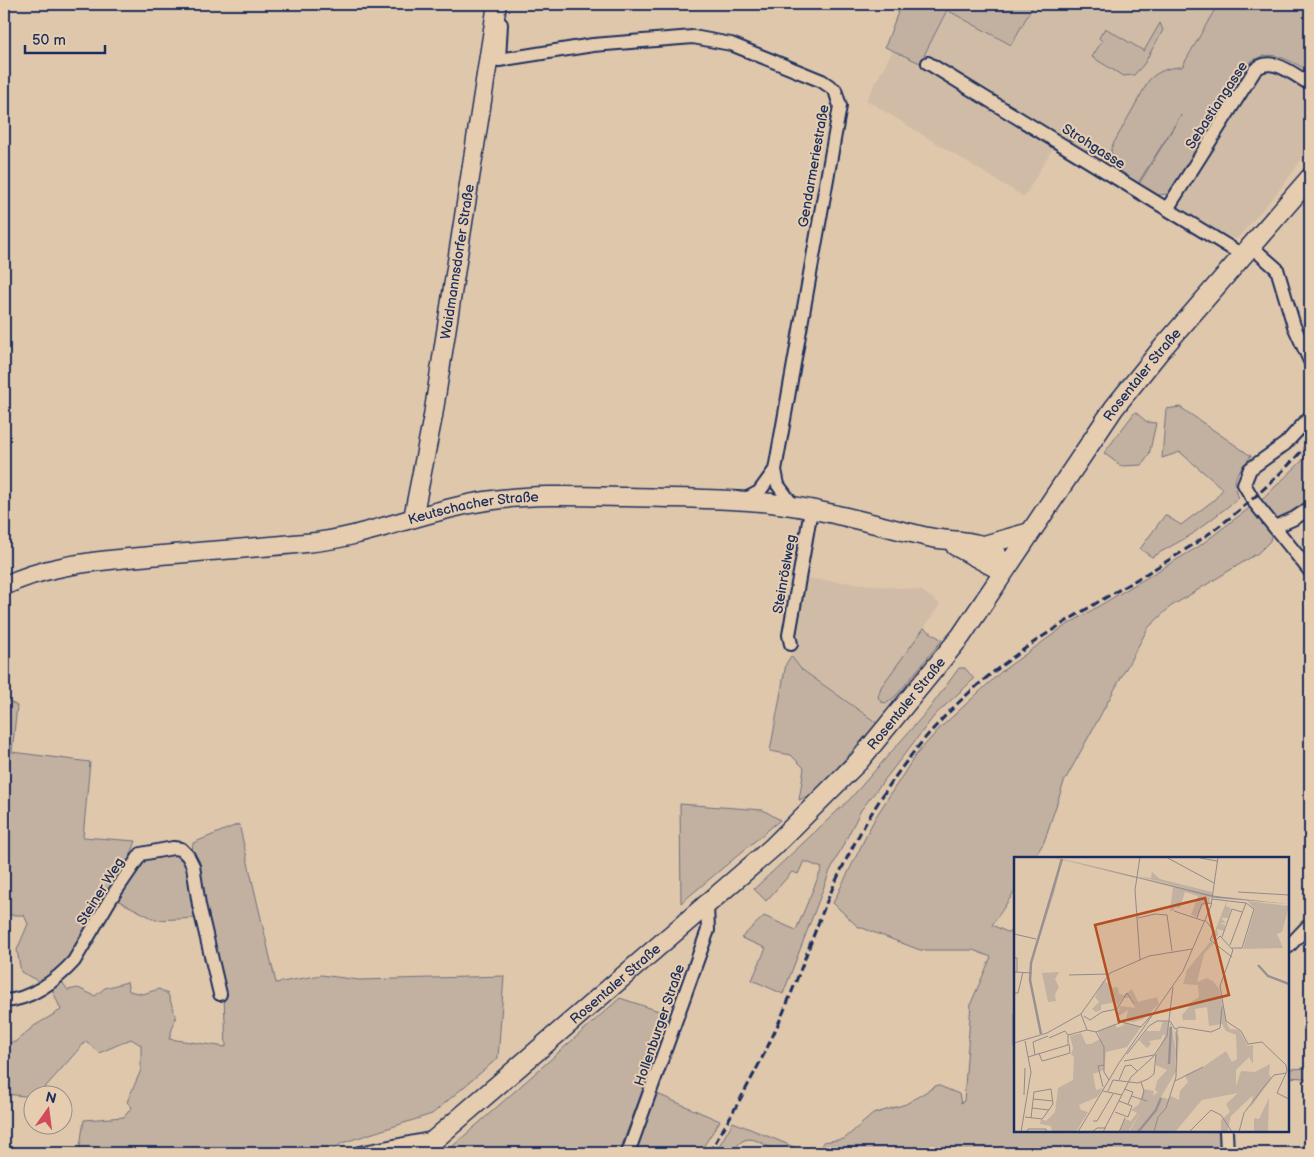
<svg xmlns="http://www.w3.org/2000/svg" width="1314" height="1157" viewBox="0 0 1314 1157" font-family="'Balsamiq Sans',sans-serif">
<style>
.built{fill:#d0bca6}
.green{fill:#c2b1a0;stroke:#6e707f}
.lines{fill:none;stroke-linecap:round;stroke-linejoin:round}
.street-casing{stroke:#1b2f5e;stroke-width:16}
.secondary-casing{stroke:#1b2f5e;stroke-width:21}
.primary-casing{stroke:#1b2f5e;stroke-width:22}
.street{stroke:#e7cdaf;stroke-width:12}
.secondary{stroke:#e7cdaf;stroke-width:18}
.primary{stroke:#e7cdaf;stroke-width:19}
.rail{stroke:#1b2f5e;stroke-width:3;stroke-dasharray:8 4;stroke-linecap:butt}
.labels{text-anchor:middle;stroke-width:4;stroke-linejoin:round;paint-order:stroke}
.street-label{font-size:14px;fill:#1b2f5e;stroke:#e7cdaf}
.inset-river{fill:none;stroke:#999191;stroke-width:2.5}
.inset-road{fill:none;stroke:#918a8d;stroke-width:1}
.view{fill:#b54e20;fill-opacity:0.15;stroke:#b54e20;stroke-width:2.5}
.inset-edge{fill:none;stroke:#1b2f5e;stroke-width:2.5}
</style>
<rect width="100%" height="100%" fill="#dfc7ac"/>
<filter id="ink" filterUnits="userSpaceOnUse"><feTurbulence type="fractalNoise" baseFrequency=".02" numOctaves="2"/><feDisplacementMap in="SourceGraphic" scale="10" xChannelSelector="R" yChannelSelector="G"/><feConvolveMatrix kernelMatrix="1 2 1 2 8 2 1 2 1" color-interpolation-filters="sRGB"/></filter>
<g filter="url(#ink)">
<path class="built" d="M 1034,4 L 1218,4 L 1182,67 L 1182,113 L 1139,184 L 1075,144 L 1073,146 L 1059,138 L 1024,197 L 866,100 L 893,50 L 920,63 L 947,10 L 1010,45 Z
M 1275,69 L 1310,89 L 1310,148 L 1282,187 L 1237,239 L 1220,235 L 1177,207 L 1260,72 Z
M 803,578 L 921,590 L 940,604 L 924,628 L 942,640 L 877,723 L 801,669 L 791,656 Z"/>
<path class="green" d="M 901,4 L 1034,4 L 1011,45 L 947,10 L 920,63 L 885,47 Z
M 1218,4 L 1310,4 L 1310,71 C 1288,61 1271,46 1249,63 L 1169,194 L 1158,195 L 1139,184 L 1181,115 L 1138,183 C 1124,174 1111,166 1111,148 L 1149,80 C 1158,71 1169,67 1182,67 Z
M 1160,23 L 1163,30 L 1144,64 L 1134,75 L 1123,76 L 1092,57 L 1102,41 L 1099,38 L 1105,28 L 1144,51 Z
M 1180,407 L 1251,456 C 1238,473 1230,477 1239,498 L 1191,535 L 1152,557 L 1140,549 L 1165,515 L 1181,525 L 1214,500 L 1223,489 L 1180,452 L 1162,458 L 1166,409 Z
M 1135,412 L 1147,422 L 1156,423 L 1149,455 L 1142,465 L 1121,466 L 1104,453 Z
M 1310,452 L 1310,502 L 1282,518 L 1274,517 L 1260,502 C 1276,484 1295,470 1310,452 Z
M 1252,506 L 1272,531 L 1270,541 L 1258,553 L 1170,607 L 1148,628 L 1064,782 L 1044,842 L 1034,858 L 1015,858 L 1015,891 L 992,925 L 1007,932 L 1015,931 L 1015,1131 L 1221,1131 L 1222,1153 L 820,1153 L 823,1142 L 844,1139 L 873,1114 L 906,1104 L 937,1085 L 959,1094 L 961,1103 L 964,1101 L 971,1003 L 991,957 L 973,950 L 920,950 L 857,926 L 833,903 L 875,818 L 915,756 L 940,728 L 1002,671 L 1062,628 L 1198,547 Z
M 924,628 L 942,640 L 896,696 L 887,703 L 881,702 L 878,697 L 881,687 Z
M 791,656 L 801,669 L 877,723 L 814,794 L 799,800 L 804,768 L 791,755 L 770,751 L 786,664 Z
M 959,668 L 965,668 L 974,679 L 935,715 L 861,810 L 830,871 L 783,994 L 752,980 L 766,948 L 741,938 L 764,916 L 796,930 L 822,868 L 804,861 L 798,874 L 792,872 L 766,901 L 754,889 L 850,799 L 929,709 Z
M 4,698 L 17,706 L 12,752 L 90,762 L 83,837 L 136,841 L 125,870 L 70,957 L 53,974 L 38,981 L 21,972 L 17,950 L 28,924 L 24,915 L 4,915 Z
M 680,804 L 763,810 L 780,820 L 681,903 Z
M 239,824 L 276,983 L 321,975 L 359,980 L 504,976 L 498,1058 L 432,1114 L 342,1143 L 328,1153 L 79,1153 L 84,1120 L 124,1117 L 132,1107 L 127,1102 L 141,1070 L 141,1045 L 131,1039 L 99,1053 L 86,1041 L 40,1093 L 25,1096 L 4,1094 L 4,1062 L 7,1058 L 4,1043 L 15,1042 L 34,1026 L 61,1010 L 52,989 L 62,982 L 68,990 L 78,988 L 95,996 L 105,988 L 127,982 L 129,991 L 143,994 L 159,989 L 168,994 L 176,1017 L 169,1039 L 226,1047 L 224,996 L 192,851 L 193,843 Z
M 173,852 L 183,855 L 189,867 L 198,918 L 156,920 L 115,899 L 137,865 L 147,857 Z
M 620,998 L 671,1015 L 619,1153 L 458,1151 L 457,1153 L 445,1153 Z
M 1310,1068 L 1310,1082 L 1304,1078 L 1288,1077 L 1288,1069 Z
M 655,1093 L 720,1121 L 699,1153 L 633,1153 Z
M 733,1122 L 799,1149 C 795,1150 788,1153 784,1152 C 762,1149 749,1124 732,1153 L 715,1153 Z"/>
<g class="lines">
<g class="street-casing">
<path id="street" d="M 501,24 L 499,60 L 593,45 L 693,37 L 731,44 L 822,81 L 835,90 L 840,106 L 775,470 L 778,485 L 794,507
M 928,63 L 1244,256
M 1167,209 L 1255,70 C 1271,54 1294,75 1310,84
M 1252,247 L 1277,269 L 1294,326 L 1310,361
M 1310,417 L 1285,444 L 1250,469 L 1244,484 L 1255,503 L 1310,571
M 742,501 L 759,492 L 775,470
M 1275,527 L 1295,518 L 1310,508
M 791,644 L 789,635 L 811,510
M 1288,947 L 1310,924
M 4,1001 C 30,1000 57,980 74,961 L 111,898 L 141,854 L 173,848 L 181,849 L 188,856 L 193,866 L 199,905 L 220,994
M 1226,1131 L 1227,1153
M 359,1153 L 435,1138
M 628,1153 L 708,930 L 707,906"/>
</g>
<g class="secondary-casing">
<g id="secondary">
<path id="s1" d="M 413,518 L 433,416 L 497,4"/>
<path d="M 984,545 L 1030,532"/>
<path d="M 955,546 L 1003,572"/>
<path id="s2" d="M 4,586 C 42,567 87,562 129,558 C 188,552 246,549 305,543 C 367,538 424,510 486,501 C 532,494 579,496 626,497 C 674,498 723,498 771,503 C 823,509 876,525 928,537 C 955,544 1001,535 1003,572"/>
</g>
</g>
<g class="primary-casing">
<g id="primary">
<path id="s3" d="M 419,1153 L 772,848 L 859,761 L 961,636 L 1114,408 L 1159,352 L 1310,178"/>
</g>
</g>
<use href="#street" class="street"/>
<use href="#secondary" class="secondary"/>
<use href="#primary" class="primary"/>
<path class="rail" d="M 709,1153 C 736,1108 762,1062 783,1013 C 799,976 812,938 827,901 C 857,831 896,766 949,712 C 1022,638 1106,601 1191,546 C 1235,517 1275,481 1310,442"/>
</g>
</g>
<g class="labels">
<g class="street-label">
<text transform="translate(1216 105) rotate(-57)" y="5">Sebastiangasse</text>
<text transform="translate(1094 146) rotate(32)" y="5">Strohgasse</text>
<text transform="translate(813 166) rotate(-80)" y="5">Gendarmeriestraße</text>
<text dy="5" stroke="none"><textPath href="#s1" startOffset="260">Waidmannsdorfer Straße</textPath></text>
<text dy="5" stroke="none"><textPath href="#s3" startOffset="1069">Rosentaler Straße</textPath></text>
<text dy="5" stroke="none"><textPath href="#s2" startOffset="478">Keutschacher Straße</textPath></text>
<text transform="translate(784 574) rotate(-80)" y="5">Steinröslweg</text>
<text dy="5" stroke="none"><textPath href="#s3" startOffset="664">Rosentaler Straße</textPath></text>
<text transform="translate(100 891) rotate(-58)" y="5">Steiner Weg</text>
<text dy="5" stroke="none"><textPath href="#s3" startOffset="259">Rosentaler Straße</textPath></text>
<text transform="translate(659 1025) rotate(-71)" y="5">Hollenburger Straße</text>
</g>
</g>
<g transform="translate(1014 857)">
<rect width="275" height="275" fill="#dfc7ac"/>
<path d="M 38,0 L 121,20 L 121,21 L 48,3 L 41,33 L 25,83 L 46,3 ZM 138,15 L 146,22 L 198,35 L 198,38 L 123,19 L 137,21 ZM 159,30 L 197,39 L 195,47 L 189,46 L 183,60 L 177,58 L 184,39 L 171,35 L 166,51 L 161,50 L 159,54 L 156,54 ZM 213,43 L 212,49 L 217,51 L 214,61 L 207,61 L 212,66 L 205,66 L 211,68 L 210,74 L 203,72 L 204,78 L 197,84 ZM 233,44 L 275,49 L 268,75 L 263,77 L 269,91 L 229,92 L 241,52 ZM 196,85 L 199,87 L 190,97 L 183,125 L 193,121 L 199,124 L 205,132 L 213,167 L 216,172 L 225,173 L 234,189 L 239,188 L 239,207 L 235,200 L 222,213 L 222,229 L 227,214 L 241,215 L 256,207 L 255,218 L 258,221 L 237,250 L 239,238 L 217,259 L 213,275 L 207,274 L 207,263 L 216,255 L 212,247 L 224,236 L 188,243 L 161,275 L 115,275 L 130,250 L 114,275 L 105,275 L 111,262 L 117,264 L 123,256 L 117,253 L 125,247 L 130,232 L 140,234 L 139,239 L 144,235 L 141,233 L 143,224 L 153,213 L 142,208 L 142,198 L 157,166 L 162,193 L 161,211 L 154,227 L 162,209 L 163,195 L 160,173 L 165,180 L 163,213 L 147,240 L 154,242 L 157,239 L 165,243 L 166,234 L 174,225 L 171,218 L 189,210 L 212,194 L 218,205 L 223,202 L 222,178 L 212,174 L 208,167 L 195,169 L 193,150 L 181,152 L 182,163 L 169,163 L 168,158 L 176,149 L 174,147 L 185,140 L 184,128 L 169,127 L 173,113 ZM 45,115 L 41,122 L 45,130 L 41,137 L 42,144 L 34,145 L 28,116 ZM 89,124 L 97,127 L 98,131 L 104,130 L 105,137 L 110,138 L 118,132 L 124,145 L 143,140 L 145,147 L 129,162 L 119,165 L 112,164 L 114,153 L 103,160 L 106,149 L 121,151 L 117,141 L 109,141 L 103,149 L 102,145 L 87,148 L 87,153 L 82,155 L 78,152 L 85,145 L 81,140 ZM 149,164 L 155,165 L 152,179 L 149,177 L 147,182 L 135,184 L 137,187 L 133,191 L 125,183 L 132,174 L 146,174 ZM 109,165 L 127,170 L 113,190 L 92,195 L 90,213 L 79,217 L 82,233 L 89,231 L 83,240 L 65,248 L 67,253 L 74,255 L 62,275 L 38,275 L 37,269 L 26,267 L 27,262 L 32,264 L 41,255 L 44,231 L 59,223 L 60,199 L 57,198 L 59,191 L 56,179 L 67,176 L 72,187 L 77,187 L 86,182 L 84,174 L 101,167 L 103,171 L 110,168 ZM 255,241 L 254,274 L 240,275 L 240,261 L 245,262 Z" fill="#c2b1a0"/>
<path d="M 41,0 L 202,39 L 275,47 L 202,41 Z" fill="#999191"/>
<path class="inset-river" d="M 244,108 L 254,119 L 275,127M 27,177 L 16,123 L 17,106 L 48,2M 155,207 L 157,170M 124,275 L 142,253 L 147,241"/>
<path class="inset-road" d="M 126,0 L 121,33 L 126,103M 152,0 L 200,26M 186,1 L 203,4M 224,35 L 275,38M 198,42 L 232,46 L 216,88M 160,54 L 190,64M 124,61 L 141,57 L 153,58 L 158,94M 183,61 L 188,47 L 198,46M 191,63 L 200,74 L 196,83 L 218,100M 0,77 L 22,82M 208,80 L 218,52 L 228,55M 199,86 L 206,79 L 219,93 L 206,129 L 212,164 L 227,174 L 234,187 L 248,185 L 272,208 L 273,214 L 263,236 L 275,242M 218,91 L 228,91 L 240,52 L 232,46M 0,101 L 3,101 L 3,115M 0,115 L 18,116M 55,118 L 94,117M 0,136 L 4,136 L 9,115M 67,157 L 73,173 L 82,175 L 108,165 L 127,170 L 139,156M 70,159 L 76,163 L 88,155 L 103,152 L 113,136 L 120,147M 156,164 L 161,172 L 166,170 L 197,175 L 206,171 L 208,150M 135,169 L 143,164 L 156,164M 82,175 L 90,190 L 90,215 L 95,223M 54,178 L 73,173M 35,181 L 51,174 L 54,178M 0,186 L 33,176 L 67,157 L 96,116 L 135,99 L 178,92M 25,196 L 28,204 L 32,203 L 56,196 L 55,187M 113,197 L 135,169M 21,198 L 19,185 L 34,179M 14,200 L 54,188 L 54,178M 110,204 L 140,198M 105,223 L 111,209 L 117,208 L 123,214M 161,224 L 189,210M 127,225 L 130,234 L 128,242M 89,230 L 84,209 L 90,208M 110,232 L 119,235 L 114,247M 89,234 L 108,238M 94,234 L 99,223 L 124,226 L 134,222 L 140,217 L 142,197M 10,238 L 11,211M 117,239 L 133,244M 19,242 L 39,244M 18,251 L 35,253M 101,255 L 114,260 L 118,249 L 105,244M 11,260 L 28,262 L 29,261 L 39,247 L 37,232 L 20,235 L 17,261M 79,264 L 83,264 L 99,237M 7,275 L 17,215 L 11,184M 13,275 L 14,272 L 32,272 L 32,275M 64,275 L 105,206 L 169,114 L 197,49 L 204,0M 78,275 L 83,271 L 92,271M 89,275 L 117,220 L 139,200 L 153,179 L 159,130M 105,275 L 111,261M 140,275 L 144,260 L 152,251 L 162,220 L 163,172M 175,275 L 197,253 L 207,258 L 218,275M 225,275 L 230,256 L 249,231 L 260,218 L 272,216"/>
<path class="view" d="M 191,41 L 215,138 L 105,165 L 81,68 Z"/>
<rect width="275" height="275" class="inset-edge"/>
</g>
<rect width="1314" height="1157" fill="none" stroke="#e7cdaf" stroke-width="20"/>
<rect x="10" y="10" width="1294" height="1137" fill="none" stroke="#1b2f5e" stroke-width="2" filter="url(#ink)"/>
<g transform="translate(48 1110) rotate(14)"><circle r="24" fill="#e7cdaf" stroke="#958e8f"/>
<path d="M0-4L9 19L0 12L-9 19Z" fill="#d1495b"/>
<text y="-8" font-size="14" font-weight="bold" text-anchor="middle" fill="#1b2f5e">N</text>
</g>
<path d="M25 45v8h80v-8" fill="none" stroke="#1b2f5e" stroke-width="2.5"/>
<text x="32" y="45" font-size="15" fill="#1b2f5e" stroke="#e7cdaf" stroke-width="4" paint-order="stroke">50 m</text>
</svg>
